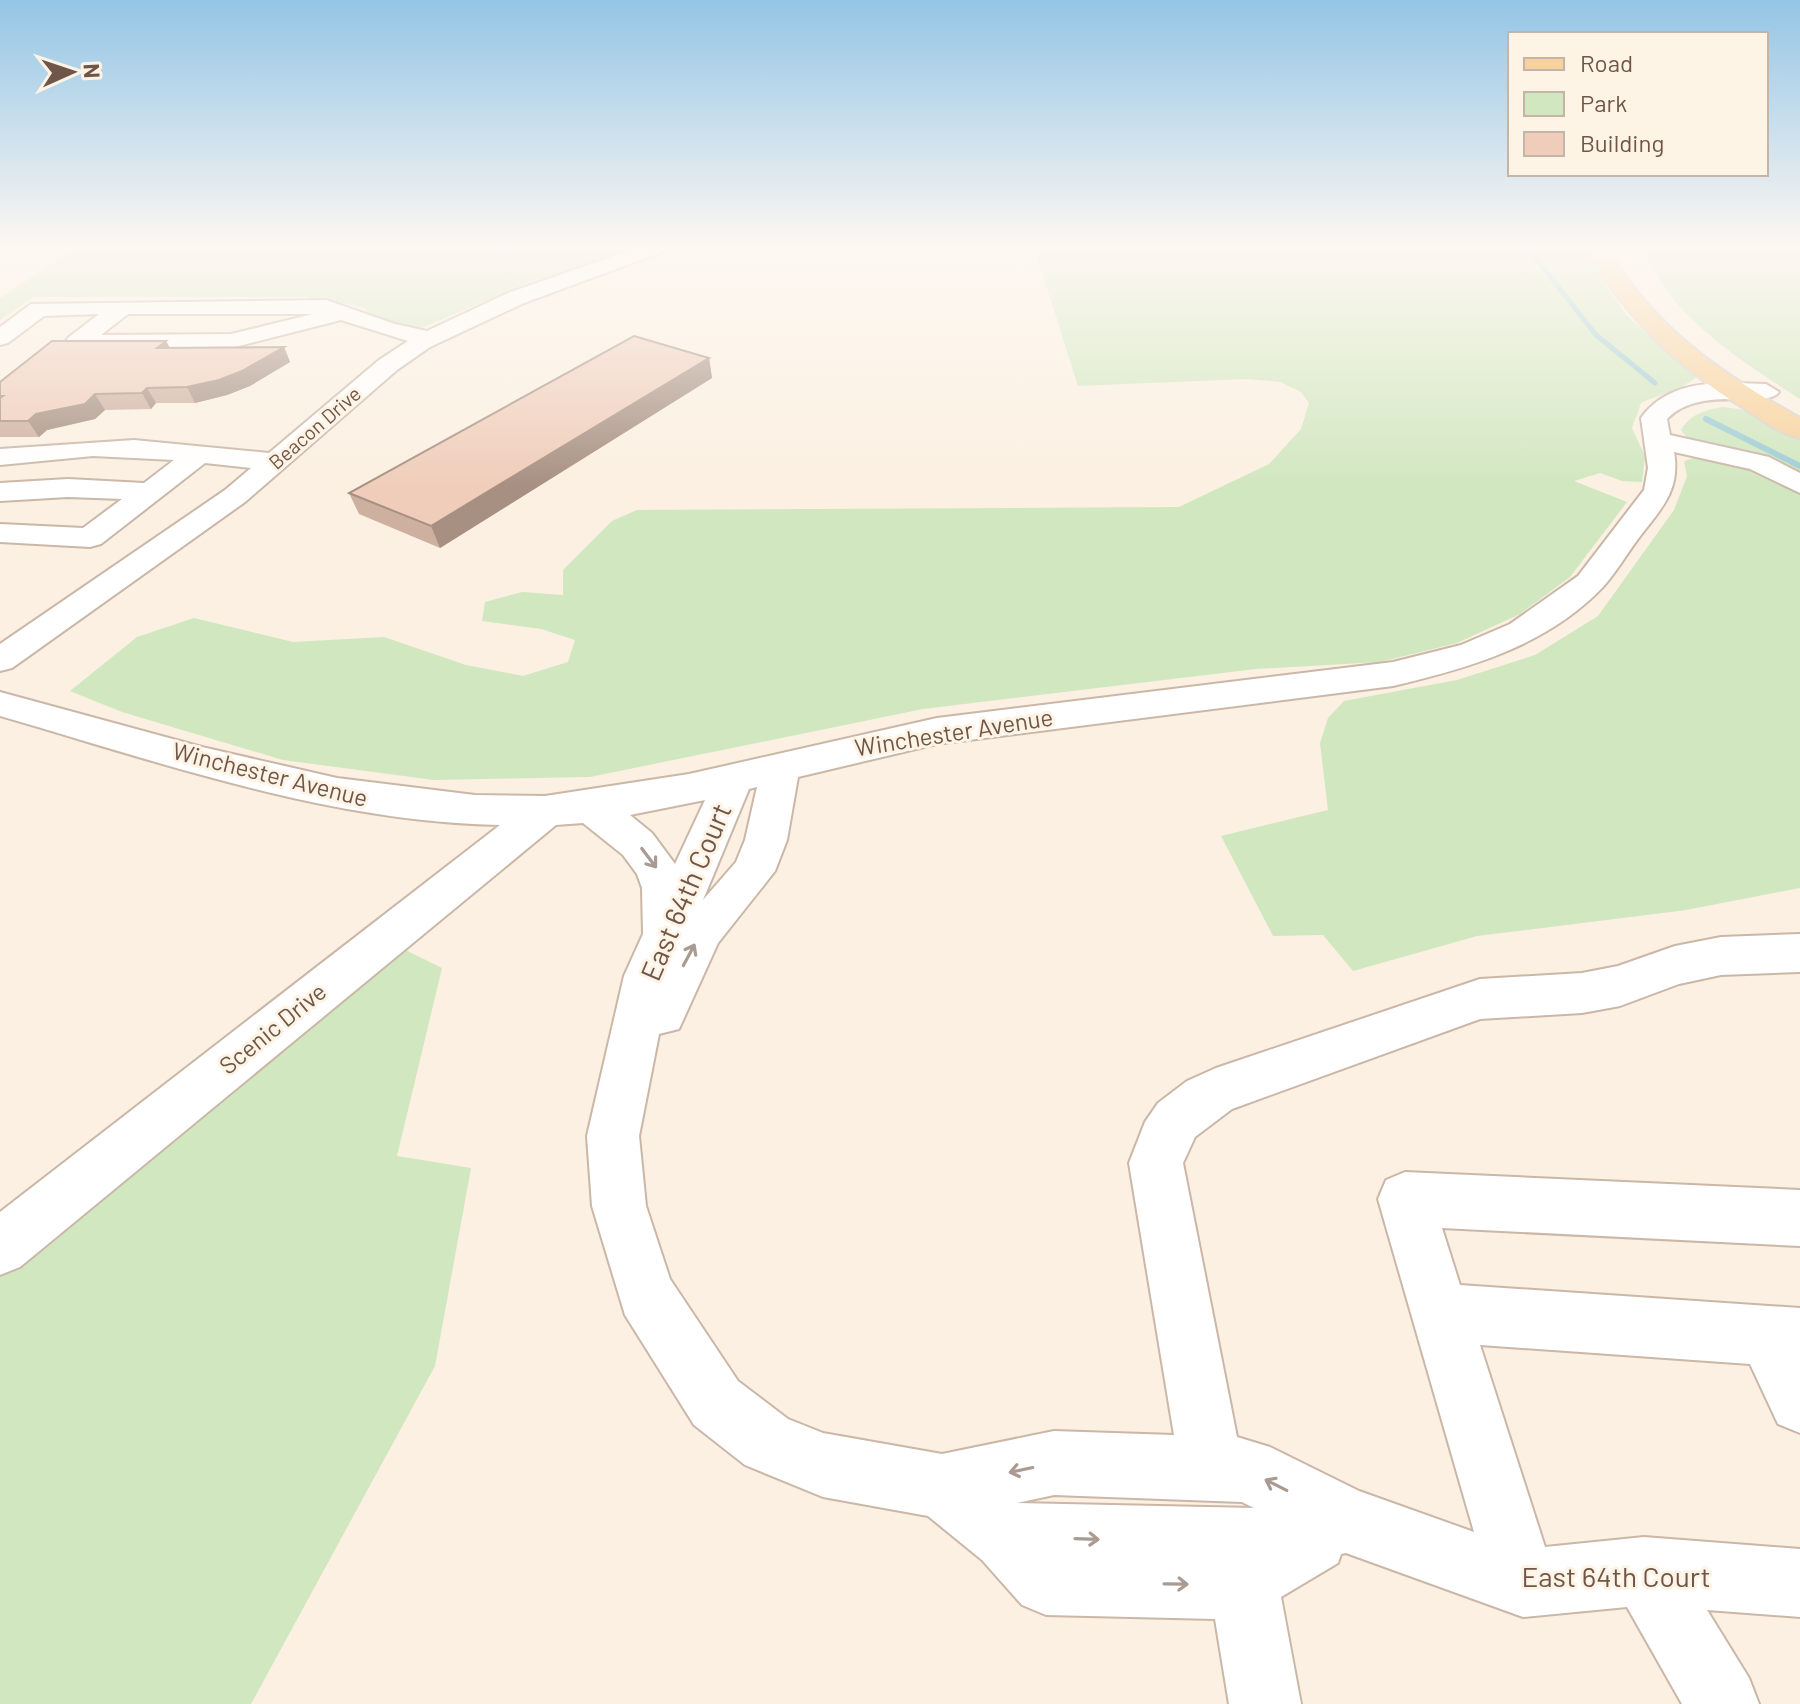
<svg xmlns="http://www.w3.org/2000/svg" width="1800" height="1704" viewBox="0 0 1800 1704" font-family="Barlow,sans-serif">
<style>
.green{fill:#d1e7c0}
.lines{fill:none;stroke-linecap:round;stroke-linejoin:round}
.stream-far1{stroke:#9ecdd4;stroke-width:5}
.stream{stroke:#9ecdd4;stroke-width:6}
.minor-casing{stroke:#cab7a8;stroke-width:4}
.major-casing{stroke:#dad3d0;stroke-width:4}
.minor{fill:#fff;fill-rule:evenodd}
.major{fill:#f7d29c;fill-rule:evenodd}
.wall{fill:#ceb0a0}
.shaded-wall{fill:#a79082}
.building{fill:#efcdba;stroke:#a79082;stroke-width:2}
.oneway{stroke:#a99a92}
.labels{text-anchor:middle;stroke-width:6;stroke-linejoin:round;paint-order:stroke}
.far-street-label{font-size:20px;fill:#705649;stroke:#fef4e6}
.street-label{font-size:24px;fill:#705649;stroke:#fef4e6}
.near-street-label{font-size:28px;fill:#705649;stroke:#fef4e6}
</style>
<rect width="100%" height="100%" fill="#fbf0e1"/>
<path class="green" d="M 77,247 L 641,247 L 495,297 L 421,328 L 376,320 L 364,308 L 338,302 L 306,301 L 309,297 L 34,297 L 0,320 L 0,298 Z
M 1034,247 L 1588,247 L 1607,287 L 1627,316 L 1696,377 C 1687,387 1656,396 1641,403 L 1632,428 L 1645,456 L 1642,482 L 1622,481 L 1600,473 L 1574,481 L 1627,502 L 1570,577 L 1520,614 L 1457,643 L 1380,662 L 1256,669 L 923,709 L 590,777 L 434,780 L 283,760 L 122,712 L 70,691 L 137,637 L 194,618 L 293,642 L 384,637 L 466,665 L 523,676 L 568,662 L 575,640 L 541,629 L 482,621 L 485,602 L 522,592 L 563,595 L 563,570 L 612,521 L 637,510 L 1179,507 L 1269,464 L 1301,429 L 1309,403 L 1301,392 L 1280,382 L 1246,379 L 1078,386 Z
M 1641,247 L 1800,247 L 1800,399 C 1754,369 1704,338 1670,295 C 1659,280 1651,263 1641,247 Z
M 1723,407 L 1746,410 L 1800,440 L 1800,473 L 1689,440 L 1681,430 C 1690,414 1705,410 1723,407 Z
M 1700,456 L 1757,469 L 1800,491 L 1800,888 L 1686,910 L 1477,936 L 1353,971 L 1323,935 L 1273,936 L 1221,836 L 1328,810 L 1320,743 L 1328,718 L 1344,701 L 1457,680 L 1535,655 L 1598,616 L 1674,510 L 1687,476 L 1684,461 Z
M 399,947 L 442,968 L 397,1156 L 471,1168 L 435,1366 L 251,1704 L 0,1704 L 0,1273 Z"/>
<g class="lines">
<path class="stream-far1" d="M 1527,247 L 1596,335 L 1655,383"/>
<path class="stream" d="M 1706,419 L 1800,466"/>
<g class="minor-casing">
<path id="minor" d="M 639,247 L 668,247 L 665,251 L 524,303 L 430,347 L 397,370 L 245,502 L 12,668 L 0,671 L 0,644 L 225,490 L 251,468 L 205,463 L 101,544 L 90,547 L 0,542 L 0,524 L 83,528 L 122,499 L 68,497 L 0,501 L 0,483 L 68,479 L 144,483 L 174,460 L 93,456 L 0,465 L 0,449 L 134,440 L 269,453 L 379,360 L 408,341 L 341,320 L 231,348 L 69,347 L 65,342 L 69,337 L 99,314 L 44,316 L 8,343 L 0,345 L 0,327 L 31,304 L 326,300 L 395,324 L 427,331 L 508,293 ZM 128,314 L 313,314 L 231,334 L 101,335 Z
M 1735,383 L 1766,384 L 1779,392 C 1766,410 1701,384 1667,419 L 1670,435 L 1769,457 L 1800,473 L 1800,493 L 1750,469 L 1674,452 C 1681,491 1660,510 1638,539 C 1626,555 1616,573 1602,588 C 1546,646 1469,668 1393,686 L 937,744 L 798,777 L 787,840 L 775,871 L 718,943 L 679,1029 L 659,1034 L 639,1136 L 646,1206 L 670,1279 L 738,1381 L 788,1419 L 823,1433 L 942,1454 L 1054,1431 L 1174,1435 L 1129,1163 L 1145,1122 L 1158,1103 L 1187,1081 L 1216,1068 L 1480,979 L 1582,973 L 1618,966 L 1675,946 L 1721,937 L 1800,934 L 1800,972 L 1721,975 L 1679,984 L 1620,1006 L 1582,1013 L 1480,1019 L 1232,1109 L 1195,1137 L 1183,1163 L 1237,1437 L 1270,1447 L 1359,1491 L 1474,1532 L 1378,1199 L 1386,1180 L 1405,1172 L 1800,1190 L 1800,1246 L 1442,1228 L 1460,1285 L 1800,1308 L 1800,1433 L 1778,1424 L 1750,1364 L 1480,1345 L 1545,1547 L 1644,1537 L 1800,1549 L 1800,1617 L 1707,1610 L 1749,1678 L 1759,1704 L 1682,1704 L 1627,1607 L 1523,1617 L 1346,1553 L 1341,1554 L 1338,1563 L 1281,1597 L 1301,1704 L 1229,1704 L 1215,1619 L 1046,1615 L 1022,1605 L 982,1560 L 928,1516 L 823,1497 L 745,1465 L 694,1425 L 625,1315 L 592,1206 L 587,1136 L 624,976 L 643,934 L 642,888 L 637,874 L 623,855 L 583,823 L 556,825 L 20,1267 L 0,1275 L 0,1212 L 500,825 C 329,822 163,763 0,716 L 0,692 L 202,747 L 337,778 L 475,795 L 545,796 L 689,774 L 937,718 L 1393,662 L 1461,645 L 1510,624 L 1578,576 L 1644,490 L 1648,468 L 1641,418 C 1663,387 1700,382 1735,383 ZM 757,787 L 745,840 L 736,862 L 703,900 L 749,789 ZM 705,800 L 675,864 L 652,833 L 630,815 ZM 1054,1495 L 1242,1502 L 1254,1508 L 1017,1503 Z"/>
</g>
<g class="major-casing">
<path id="major" d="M 1586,247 L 1607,247 C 1651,326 1723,375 1800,418 L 1800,438 C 1780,434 1762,420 1745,409 C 1678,367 1623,317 1586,247 Z"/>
</g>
<use href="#minor" class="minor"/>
<use href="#major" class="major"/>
</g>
<path class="wall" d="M 166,341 L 170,348 L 284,347 L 290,362 L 250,386 L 227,395 L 195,403 L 156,403 L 151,409 L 105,410 L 95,419 L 47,430 L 39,437 L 0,437 L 0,382 Z
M 709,358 L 712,378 L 440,548 L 359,514 L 349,493 Z"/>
<path class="shaded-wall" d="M 166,341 L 174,356 L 157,348 Z
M 284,347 L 290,362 L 250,386 L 227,395 L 195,403 L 187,387 Z
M 709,358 L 712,378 L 440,548 L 431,526 Z
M 147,388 L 156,403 L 151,409 L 142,393 Z
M 95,394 L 105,410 L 95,419 L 47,430 L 39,437 L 28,421 L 36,414 Z"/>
<path class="building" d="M 634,336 L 709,358 L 431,526 L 349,493 Z
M 52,341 L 166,341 L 157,348 L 284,347 L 242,371 L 219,380 L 187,387 L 147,388 L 142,393 L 95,394 L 85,404 L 36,414 L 28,421 L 0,421 L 0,398 L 3,396 L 0,396 L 0,382 Z"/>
<defs><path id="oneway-shaft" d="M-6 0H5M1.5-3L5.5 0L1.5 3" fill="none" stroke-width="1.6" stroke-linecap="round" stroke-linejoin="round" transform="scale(2)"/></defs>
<g class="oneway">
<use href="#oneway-shaft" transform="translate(649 858) rotate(53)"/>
<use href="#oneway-shaft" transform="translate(689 955) rotate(-62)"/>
<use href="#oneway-shaft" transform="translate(1021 1470) rotate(168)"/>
<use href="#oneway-shaft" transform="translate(1276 1485) rotate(-153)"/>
<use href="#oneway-shaft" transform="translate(1087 1539) rotate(2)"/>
<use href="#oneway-shaft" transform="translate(1176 1584) rotate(1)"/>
</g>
<linearGradient id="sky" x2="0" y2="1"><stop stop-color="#94c5e6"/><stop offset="0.51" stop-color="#fdf8f2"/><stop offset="1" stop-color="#fdf8f2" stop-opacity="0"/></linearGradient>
<rect width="1800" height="486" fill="url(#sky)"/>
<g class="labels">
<g class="far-street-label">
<text transform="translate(315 428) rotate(-41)" y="7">Beacon Drive</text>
</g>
<g class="street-label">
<text transform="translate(954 733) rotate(-9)" y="8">Winchester Avenue</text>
<text transform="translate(270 775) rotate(14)" y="8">Winchester Avenue</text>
<text transform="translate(273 1029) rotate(-39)" y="8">Scenic Drive</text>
</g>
<g class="near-street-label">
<text transform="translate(686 892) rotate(-67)" y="10">East 64th Court</text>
<text x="1616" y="1587">East 64th Court</text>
</g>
</g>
<rect x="1508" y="32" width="260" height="144" fill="#fef4e6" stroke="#c5b5a7" stroke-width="2"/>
<rect x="1524" y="58" width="40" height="12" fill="#f7d29c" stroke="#c5b5a7" stroke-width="2"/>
<text x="1580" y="72" font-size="24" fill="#705649">Road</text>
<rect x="1524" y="92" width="40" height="24" fill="#d1e7c0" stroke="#c5b5a7" stroke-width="2"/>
<text x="1580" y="112" font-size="24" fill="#705649">Park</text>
<rect x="1524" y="132" width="40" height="24" fill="#efcdba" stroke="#c5b5a7" stroke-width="2"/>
<text x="1580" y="152" font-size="24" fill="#705649">Building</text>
<g transform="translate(72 72) rotate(87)" stroke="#fef4e6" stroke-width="6" paint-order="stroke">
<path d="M0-6L14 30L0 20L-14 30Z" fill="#705649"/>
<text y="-12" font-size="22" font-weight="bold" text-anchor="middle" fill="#705649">N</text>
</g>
</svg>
